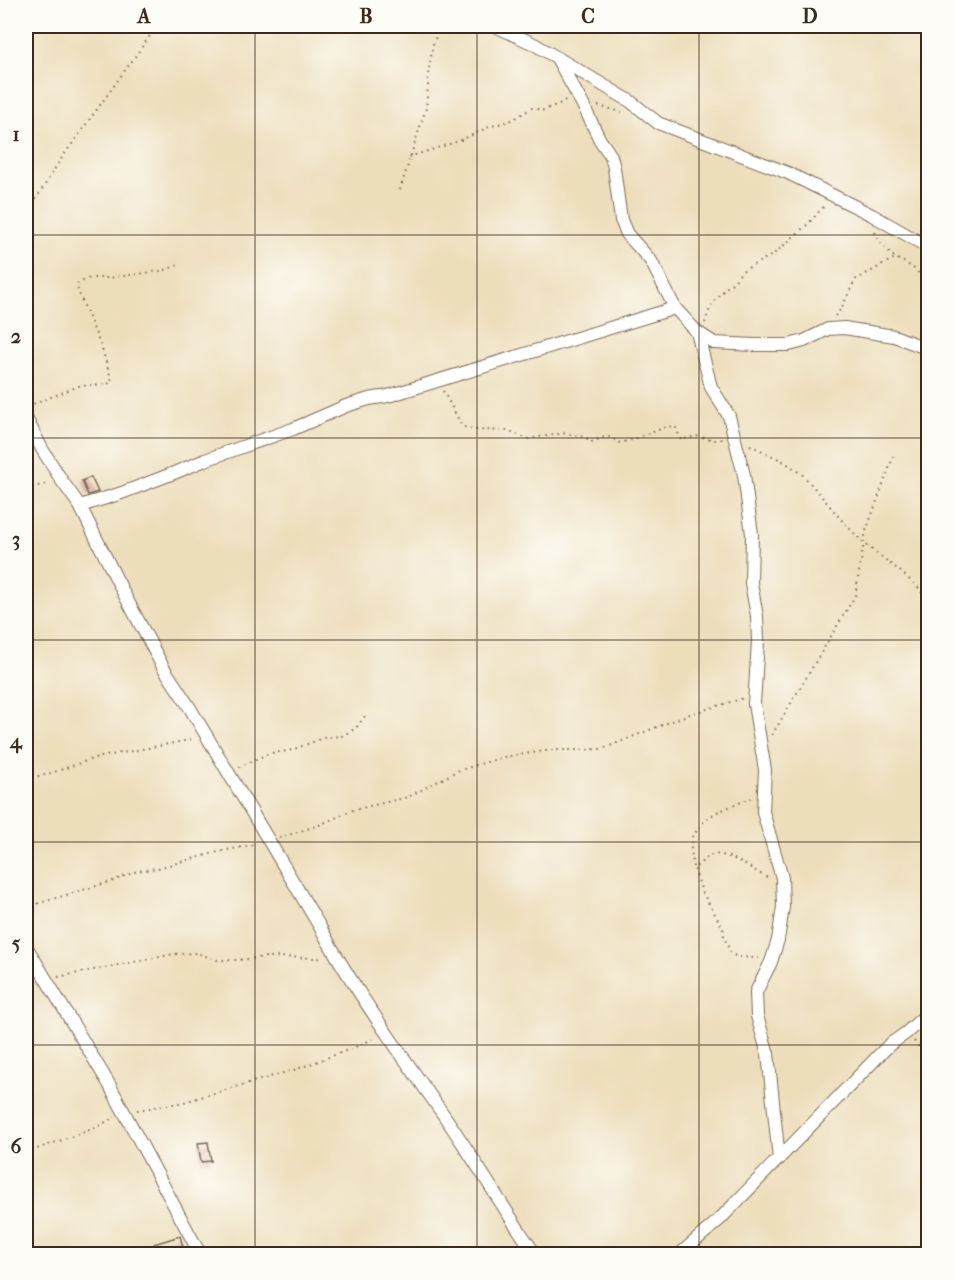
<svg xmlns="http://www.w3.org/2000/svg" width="954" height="1280" viewBox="0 0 954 1280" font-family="'IM FELL French Canon',serif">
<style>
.building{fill:#d7a49e}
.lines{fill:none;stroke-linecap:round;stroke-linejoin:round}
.minor-casing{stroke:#796955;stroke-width:14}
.path{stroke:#796955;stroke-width:2;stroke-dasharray:1.5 4.5;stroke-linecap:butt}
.minor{stroke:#fff;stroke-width:12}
.grid{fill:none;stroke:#3b2a1e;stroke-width:1.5;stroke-opacity:0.55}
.neatline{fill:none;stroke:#3b2a1e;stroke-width:2}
.grid-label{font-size:20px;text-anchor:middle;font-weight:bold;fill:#3b2a1e}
</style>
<rect width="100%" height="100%" fill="#fdfcf7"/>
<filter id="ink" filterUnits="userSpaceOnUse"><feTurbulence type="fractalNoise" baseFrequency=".0167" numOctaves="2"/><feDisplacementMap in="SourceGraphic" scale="12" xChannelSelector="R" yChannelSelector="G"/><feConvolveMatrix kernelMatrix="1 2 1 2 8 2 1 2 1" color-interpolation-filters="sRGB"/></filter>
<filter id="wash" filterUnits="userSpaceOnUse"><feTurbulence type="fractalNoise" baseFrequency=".008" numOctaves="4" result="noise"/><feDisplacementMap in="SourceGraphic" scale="24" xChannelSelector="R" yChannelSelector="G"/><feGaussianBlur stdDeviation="1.35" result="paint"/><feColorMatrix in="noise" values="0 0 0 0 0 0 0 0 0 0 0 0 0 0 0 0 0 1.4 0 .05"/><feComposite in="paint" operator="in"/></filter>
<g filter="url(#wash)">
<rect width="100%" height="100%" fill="#eddebb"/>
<g id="blocks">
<path class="building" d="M 91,477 L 98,492 L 88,495 L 82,481 Z
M 208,1142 L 211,1161 L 201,1162 L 198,1143 Z
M 180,1236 L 183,1247 L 157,1254 L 154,1244 Z"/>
</g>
</g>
<g filter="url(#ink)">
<use href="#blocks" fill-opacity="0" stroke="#796955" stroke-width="1.5"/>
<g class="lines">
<g class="minor-casing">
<path id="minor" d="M 495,26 L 534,44 L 630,101 L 658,123 L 788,173 L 872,215 L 928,247
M 557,58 L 584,107 L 600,140 L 611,156 L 614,168 L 621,220 L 627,234 L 651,261 L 675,308 L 697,332 L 711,387 L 729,416 L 744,475 L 752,534 L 751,583 L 757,616 L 758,641 L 754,704 L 765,770 L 763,812 L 782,878 L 783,907 L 778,940 L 771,962 L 756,992 L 757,1016 L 768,1054 L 779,1159
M 697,332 L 714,343 L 755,345 L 789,345 L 804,341 L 828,329 L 844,328 L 894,336 L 928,349
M 26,418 L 42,449 L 62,481 L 80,506 L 123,592 L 163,667 L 190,708 L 320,927 C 356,993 400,1052 443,1114 C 475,1160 503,1208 535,1254
M 80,506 L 119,494 L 174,473 L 205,460 L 293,429 L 346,406 L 369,399 L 388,396 L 675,308
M 26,946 L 109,1084 L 200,1254
M 680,1254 L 719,1220 L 889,1045 L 906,1033 L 928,1013"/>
</g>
<path class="path" d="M 598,106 L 622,112
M 409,157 L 459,141 L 489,127 L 512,120 L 532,108 L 536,108 L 541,111 L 561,103 L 567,99
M 400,190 L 426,108 L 428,87 L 428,75 L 433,44 L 440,26
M 26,215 L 59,162 L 157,26
M 875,232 L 880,242 L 895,258 L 906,263 L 917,271 L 928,289
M 835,316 L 841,309 L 855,280 L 895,258
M 705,323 L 710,308 L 715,300 L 728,286 L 734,282 L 742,271 L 774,254 L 809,223 L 824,206
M 443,391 L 462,426 L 467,428 L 477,430 L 510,431 L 527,439 L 566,433 C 577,438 582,433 591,442 C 601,440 607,431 618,443 L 632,440 L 669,426 L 676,428 L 681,440 L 696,436 L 715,440 L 722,439
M 28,406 L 79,386 L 108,384 L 112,381 L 102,349 L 78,291 L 77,286 L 78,283 L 90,278 L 107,278 L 146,273 L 165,270 L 181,264
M 750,445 L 785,462 L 804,476 L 846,525 L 866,545 L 901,572 L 919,588 L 928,603
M 26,488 L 49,484
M 772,735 L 855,596 L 866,531 L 895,452
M 239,767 L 270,753 L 289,751 L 326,737 L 342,736 L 356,728 L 365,716
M 26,772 L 28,779
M 26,779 L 51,773 L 95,758 L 195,739
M 279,838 L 319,825 L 353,810 L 408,797 L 457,771 L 480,764 L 504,757 L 552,750 L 577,750 L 602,749 L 687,715 L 744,698
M 693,867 L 691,848 L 692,837 L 705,820 L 717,812 L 751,798
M 26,907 L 113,881 L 137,871 L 158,868 L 218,852 L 257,844
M 759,958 L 738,957 L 731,954 L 724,937 L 723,928 L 702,892 L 694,868 C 699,865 704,859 709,856 C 725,848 755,872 770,879
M 58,977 L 174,954 L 197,953 L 217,960 L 238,960 L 266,957 L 316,958 L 324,959
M 914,1041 L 928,1057
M 137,1110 L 184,1102 L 297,1069 L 353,1048 L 375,1038
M 26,1153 L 95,1128 L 115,1117"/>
<use href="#minor" class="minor"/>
</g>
</g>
<path class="grid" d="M 255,26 L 255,1254M 477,26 L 477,1254M 699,26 L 699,1254M 26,235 L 928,235M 26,438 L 928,438M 26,640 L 928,640M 26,842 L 928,842M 26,1045 L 928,1045"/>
<rect width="954" height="1280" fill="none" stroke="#fdfcf7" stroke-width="66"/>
<rect x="33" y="33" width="888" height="1214" class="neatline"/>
<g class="grid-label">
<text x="144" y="23">A</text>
<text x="366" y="23">B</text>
<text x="588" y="23">C</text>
<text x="810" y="23">D</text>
<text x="16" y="141">1</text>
<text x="16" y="343">2</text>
<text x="16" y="546">3</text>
<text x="16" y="748">4</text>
<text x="16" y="950">5</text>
<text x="16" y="1153">6</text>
</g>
</svg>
